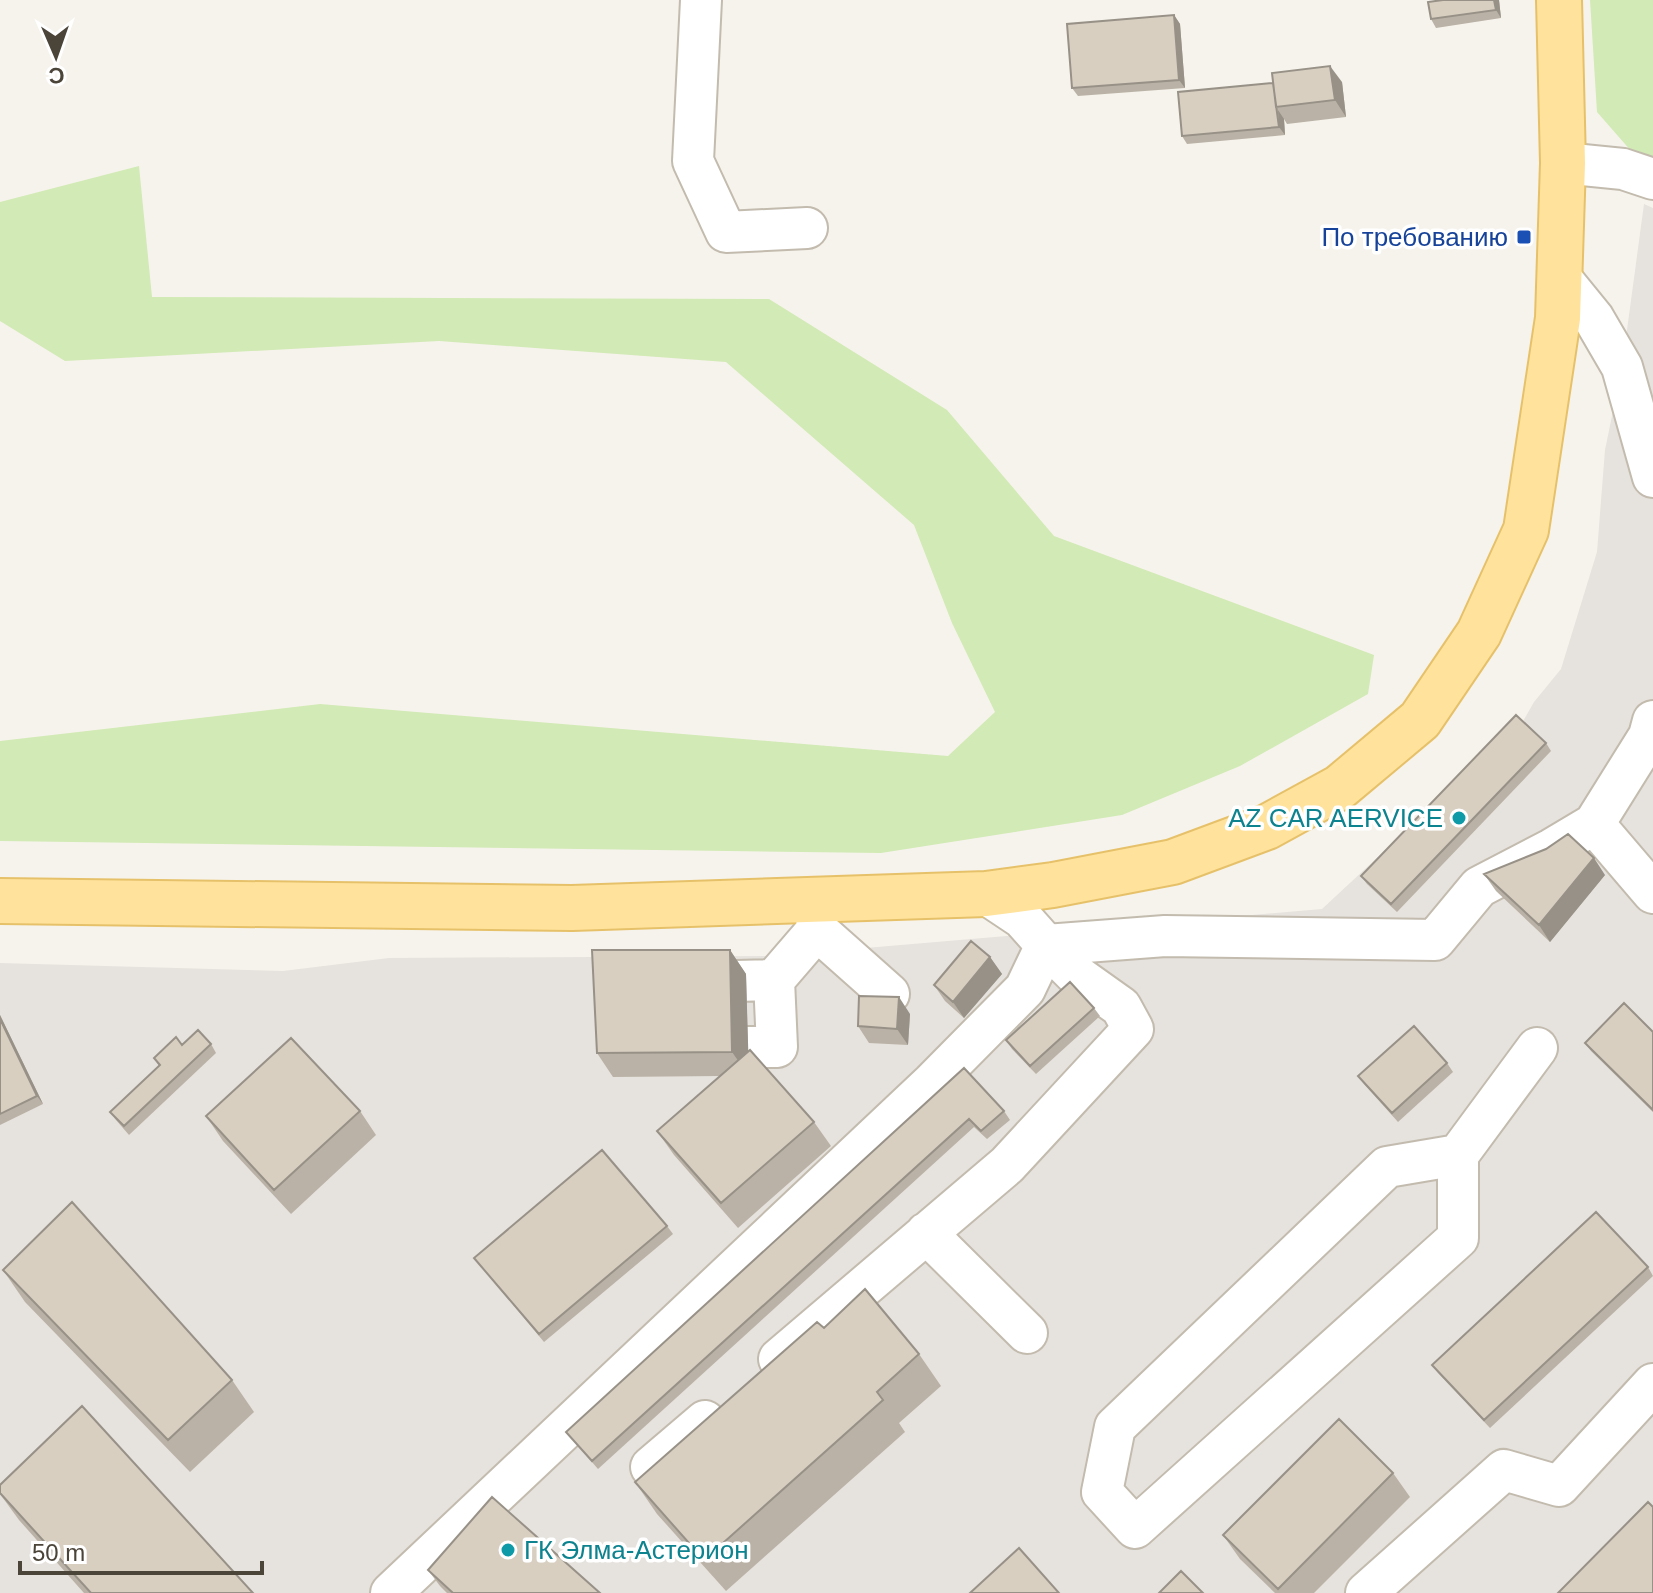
<svg xmlns="http://www.w3.org/2000/svg" width="1653" height="1593" viewBox="0 0 1653 1593" font-family="Arial,sans-serif">
<style>
.industrial{fill:#e6e2dd}
.green{fill:#d2eab5}
.lines{fill:none;stroke-linecap:round;stroke-linejoin:round}
.minor-casing{stroke:#c2bbae;stroke-width:44}
.major-casing{stroke:#e6c16a;stroke-width:48}
.minor{stroke:#fff;stroke-width:40}
.major{stroke:#ffe39c;stroke-width:44}
.wall{fill:#bab2a6}
.shaded-wall{fill:#979187}
.building{fill:#d8cfc1;stroke:#979187;stroke-width:2}
.transit-dot{fill:#1a4fb4;stroke:#fff;stroke-width:3}
.culture-dot{fill:#0f9aa8;stroke:#fff;stroke-width:3}
.labels{text-anchor:middle;stroke-width:7;stroke-linejoin:round;paint-order:stroke}
.transit-label{font-size:26px;fill:#164399;stroke:#fff;text-anchor:end}
.culture-label{font-size:26px;fill:#0d838f;stroke:#fff;text-anchor:end}
</style>
<rect width="100%" height="100%" fill="#f6f3ec"/>
<path class="industrial" d="M 1644,204 L 1653,208 L 1653,1593 L 0,1593 L 0,963 L 283,971 L 389,958 L 772,956 L 1322,909 L 1522,723 L 1534,702 L 1561,669 L 1597,552 L 1605,450 L 1622,367 Z"/>
<path class="green" d="M 1590,0 L 1653,0 L 1653,162 L 1632,152 L 1597,112 Z
M 139,166 L 152,297 L 769,299 L 947,410 L 1054,536 L 1374,655 L 1368,694 L 1240,766 L 1122,815 L 881,853 L 0,841 L 0,741 L 320,704 L 948,756 L 995,712 L 952,623 L 914,525 L 726,362 L 439,341 L 65,361 L 0,321 L 0,202 Z"/>
<g class="lines">
<g class="minor-casing">
<path id="minor" d="M 701,0 L 693,161 L 726,232 L 807,228
M 1563,163 L 1623,169 L 1653,179
M 1559,276 L 1594,319 L 1622,367 L 1653,477
M 1594,824 L 1653,893
M 986,894 L 1022,918 L 1046,945 L 1165,936 L 1435,940 L 1479,887 L 1552,849 L 1594,824 L 1649,736 L 1653,721
M 817,930 L 889,994
M 774,980 L 777,1047 L 702,1047 L 699,982 L 774,980 L 817,930 L 815,899
M 1458,1155 L 1387,1167 L 1115,1427 L 1102,1492 L 1135,1528 L 1458,1238 L 1458,1155 L 1537,1048
M 926,1233 L 1027,1333
M 651,1467 L 705,1421
M 391,1593 L 932,1083 L 1025,989 L 1046,945 L 1076,975 L 1121,1007 L 1133,1029 L 1007,1165 L 779,1359
M 1366,1593 L 1504,1470 L 1559,1486 L 1653,1384"/>
</g>
<g class="major-casing">
<path id="major" d="M 0,901 L 572,908 L 986,894 L 1053,885 L 1173,862 L 1267,827 L 1340,787 L 1420,720 L 1479,633 L 1526,530 L 1558,318 L 1563,163 L 1559,0"/>
</g>
<use href="#minor" class="minor"/>
<use href="#major" class="major"/>
</g>
<path class="wall" d="M 1499,0 L 1501,18 L 1436,28 L 1431,19 Z
M 1174,15 L 1180,24 L 1185,88 L 1078,96 L 1072,88 Z
M 1342,82 L 1346,117 L 1287,124 L 1284,119 L 1285,135 L 1187,144 L 1182,136 Z
M 1546,743 L 1551,751 L 1397,912 L 1367,884 L 1361,876 Z
M 1484,874 L 1605,875 L 1550,942 L 1496,891 Z
M 730,950 L 746,974 L 748,1052 L 814,1122 L 831,1146 L 738,1228 L 674,1155 L 657,1131 L 720,1076 L 613,1077 L 597,1053 Z
M 990,957 L 1002,974 L 964,1018 L 945,1001 L 934,985 Z
M 1094,1008 L 1100,1016 L 1036,1074 L 1012,1049 L 1006,1040 Z
M 910,1014 L 908,1045 L 869,1043 L 858,1026 Z
M 0,1015 L 43,1104 L 0,1125 Z
M 1653,1032 L 1653,1112 L 1591,1051 L 1585,1043 Z
M 211,1044 L 216,1053 L 129,1135 L 116,1120 L 110,1112 L 159,1066 L 154,1058 L 182,1045 Z
M 1447,1063 L 1453,1072 L 1398,1122 L 1364,1084 L 1358,1076 Z
M 964,1068 L 1004,1111 L 1010,1120 L 987,1139 L 974,1127 L 598,1469 L 566,1432 Z
M 360,1111 L 376,1135 L 291,1214 L 223,1141 L 206,1116 Z
M 667,1226 L 673,1234 L 544,1342 L 474,1258 Z
M 1648,1267 L 1653,1276 L 1490,1428 L 1438,1373 L 1432,1365 Z
M 3,1270 L 232,1380 L 254,1412 L 190,1472 L 25,1302 Z
M 824,1328 L 919,1354 L 941,1386 L 899,1423 L 905,1432 L 726,1591 L 657,1514 L 635,1482 Z
M 1393,1473 L 1410,1497 L 1314,1593 L 1275,1593 L 1240,1559 L 1223,1535 Z
M 0,1485 L 253,1593 L 84,1593 L 19,1520 L 0,1494 Z
M 428,1570 L 600,1593 L 447,1593 L 440,1586 Z"/>
<path class="shaded-wall" d="M 1494,0 L 1499,0 L 1501,18 L 1496,10 Z
M 1174,15 L 1180,24 L 1185,88 L 1179,80 Z
M 1330,66 L 1342,82 L 1346,117 L 1335,100 Z
M 1278,110 L 1284,119 L 1285,135 L 1279,127 Z
M 1594,858 L 1605,875 L 1550,942 L 1539,925 Z
M 730,950 L 746,974 L 749,1076 L 732,1052 Z
M 990,957 L 1002,974 L 964,1018 L 953,1002 Z
M 899,997 L 910,1014 L 908,1045 L 897,1029 Z
M 0,1015 L 43,1104 L 37,1096 L 0,1019 Z"/>
<path class="building" d="M 1443,0 L 1494,0 L 1496,10 L 1431,19 L 1428,2 Z
M 1174,15 L 1179,80 L 1072,88 L 1067,24 Z
M 1330,66 L 1335,100 L 1276,107 L 1272,73 Z
M 1273,83 L 1279,127 L 1182,136 L 1178,92 Z
M 1516,715 L 1546,743 L 1391,904 L 1361,876 Z
M 1568,834 L 1594,858 L 1539,925 L 1484,874 L 1546,849 Z
M 971,941 L 990,957 L 953,1002 L 934,985 Z
M 592,950 L 730,950 L 732,1052 L 597,1053 Z
M 1070,982 L 1094,1008 L 1030,1066 L 1006,1040 Z
M 859,996 L 899,997 L 897,1029 L 858,1026 Z
M 1624,1003 L 1653,1032 L 1653,1110 L 1585,1043 Z
M 0,1019 L 37,1096 L 0,1114 Z
M 1414,1026 L 1447,1063 L 1392,1113 L 1358,1076 Z
M 198,1030 L 211,1044 L 124,1126 L 110,1112 L 160,1065 L 154,1058 L 176,1037 L 182,1045 Z
M 291,1038 L 360,1111 L 274,1190 L 206,1116 Z
M 750,1050 L 814,1122 L 721,1203 L 657,1131 Z
M 964,1068 L 1004,1111 L 981,1131 L 969,1119 L 592,1461 L 566,1432 Z
M 602,1150 L 667,1226 L 539,1334 L 474,1258 Z
M 72,1202 L 232,1380 L 168,1440 L 3,1270 Z
M 1596,1212 L 1648,1267 L 1484,1420 L 1432,1365 Z
M 865,1289 L 919,1354 L 877,1392 L 883,1400 L 704,1560 L 635,1482 L 817,1322 L 824,1328 Z
M 82,1406 L 253,1593 L 91,1593 L 0,1493 L 0,1485 Z
M 1339,1419 L 1393,1473 L 1278,1589 L 1223,1535 Z
M 492,1497 L 600,1593 L 453,1593 L 428,1570 Z
M 1648,1502 L 1653,1507 L 1653,1593 L 1558,1593 Z
M 1019,1548 L 1059,1593 L 970,1593 Z
M 1181,1571 L 1203,1593 L 1159,1593 Z"/>
<rect class="transit-dot" x="1516" y="229" width="16" height="16" rx="4"/>
<g class="culture-dot">
<circle cx="1459" cy="818" r="8"/>
<circle cx="508" cy="1550" r="8"/>
</g>
<g class="labels">
<g class="transit-label">
<text x="1508" y="246">По требованию</text>
</g>
<g class="culture-label">
<text x="1443" y="827">AZ CAR AERVICE</text>
<text x="524" y="1559" text-anchor="start">ГК Элма-Астерион</text>
</g>
</g>
<g transform="translate(56 56) rotate(178)" stroke="#ffffff" stroke-width="6" paint-order="stroke">
<path d="M0-6L14 30L0 20L-14 30Z" fill="#4b4439"/>
<text y="-12" font-size="22" font-weight="bold" text-anchor="middle" fill="#4b4439">С</text>
</g>
<path d="M20 1561v12h242v-12" fill="none" stroke="#4b4439" stroke-width="4"/>
<text x="32" y="1561" font-size="24" fill="#4b4439" stroke="#ffffff" stroke-width="6" paint-order="stroke">50 m</text>
</svg>
